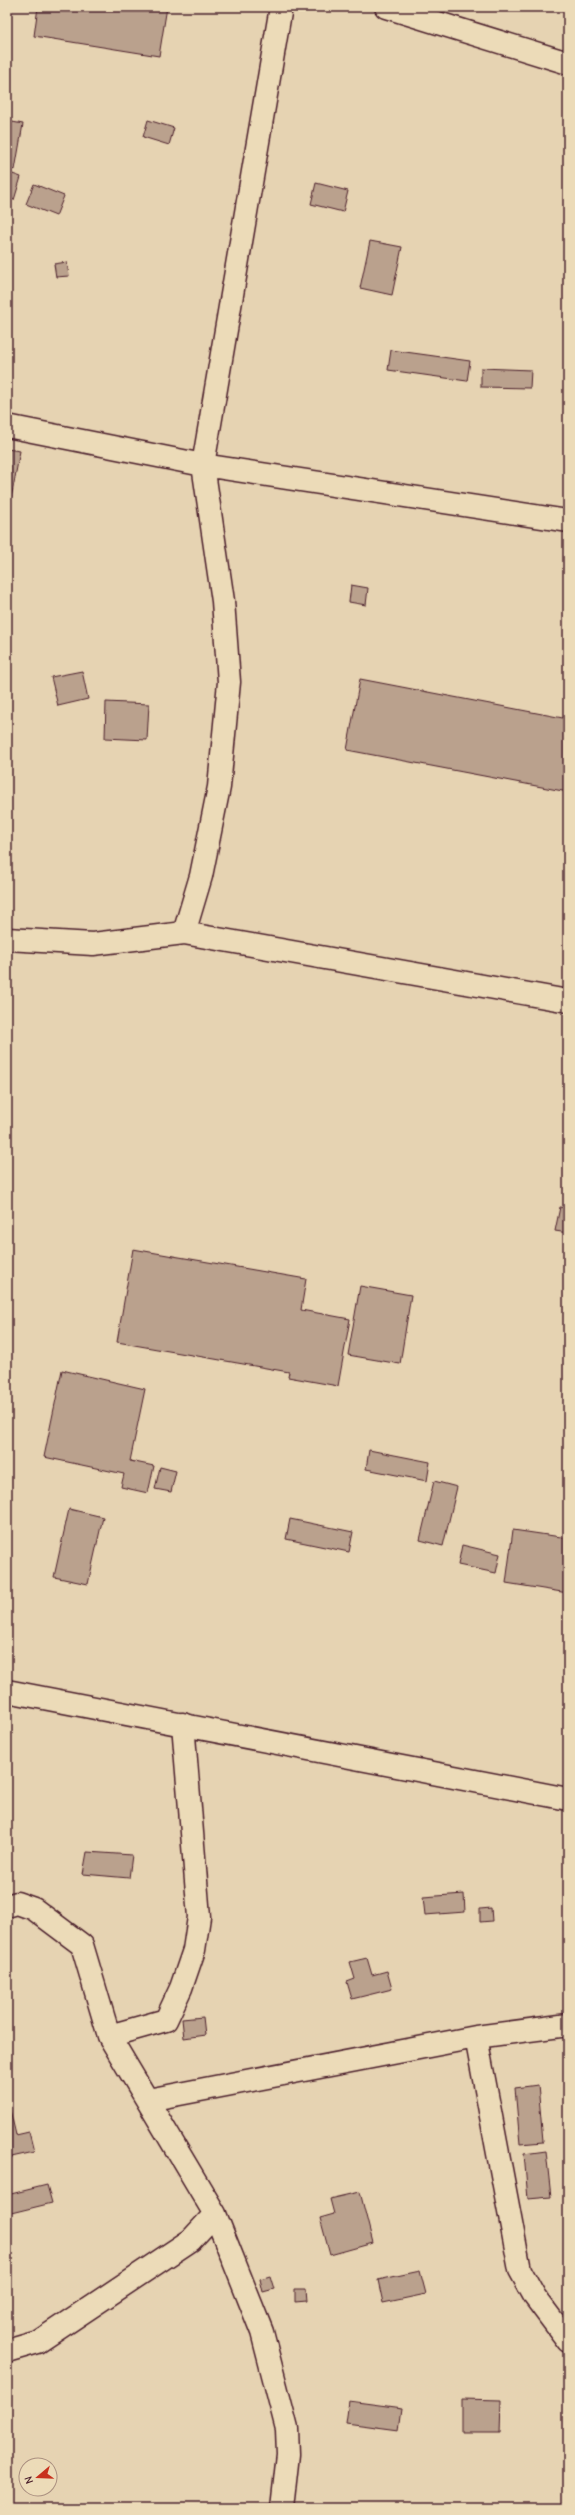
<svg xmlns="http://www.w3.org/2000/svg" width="575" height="2515" viewBox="0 0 575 2515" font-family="'Comic Neue',sans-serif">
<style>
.building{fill:#baa18d;stroke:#4a1f2b}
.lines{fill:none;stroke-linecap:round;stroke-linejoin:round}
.street-casing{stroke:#4a1f2b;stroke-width:25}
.primary-casing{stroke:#4a1f2b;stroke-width:25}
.street{stroke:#ecdbb8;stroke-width:22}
.primary{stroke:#ecdbb8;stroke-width:22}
</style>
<rect width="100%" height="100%" fill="#e6d3b2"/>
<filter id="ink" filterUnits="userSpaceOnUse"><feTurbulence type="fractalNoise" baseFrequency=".025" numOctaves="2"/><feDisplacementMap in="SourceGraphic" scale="8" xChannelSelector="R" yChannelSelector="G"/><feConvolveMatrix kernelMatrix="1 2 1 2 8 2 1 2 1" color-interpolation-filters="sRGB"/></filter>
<g filter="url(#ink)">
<path class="building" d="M 7,7 L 9,7 L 7,28 Z
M 38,7 L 167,7 L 159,56 L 34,36 Z
M 148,120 L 174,128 L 169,145 L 143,137 Z
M 7,121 L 23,124 L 15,170 L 7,168 Z
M 7,172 L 21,177 L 14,200 L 7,198 Z
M 316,183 L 348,191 L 343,212 L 311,204 Z
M 34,184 L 64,196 L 56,216 L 26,204 Z
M 370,241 L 402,247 L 392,295 L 360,288 Z
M 67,262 L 69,276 L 56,277 L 54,264 Z
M 391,350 L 470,361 L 467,381 L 388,370 Z
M 481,368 L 531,370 L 530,388 L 481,387 Z
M 567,395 L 568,396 L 568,415 L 564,414 Z
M 7,449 L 20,451 L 7,520 Z
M 351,585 L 368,588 L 366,605 L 349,602 Z
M 82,671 L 88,699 L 58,706 L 51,677 Z
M 360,679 L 568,719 L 568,792 L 347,750 Z
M 106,702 L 149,704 L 147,740 L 105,738 Z
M 560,1207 L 568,1208 L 568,1233 L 555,1231 Z
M 133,1249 L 306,1279 L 301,1310 L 350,1319 L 338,1386 L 288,1377 L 289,1372 L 117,1342 Z
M 360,1286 L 411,1295 L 400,1364 L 348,1355 Z
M 62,1370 L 145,1389 L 130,1461 L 154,1466 L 148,1493 L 121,1487 L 124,1474 L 44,1457 Z
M 369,1450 L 430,1462 L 427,1481 L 366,1469 Z
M 160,1467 L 176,1471 L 171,1492 L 155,1489 Z
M 434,1481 L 457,1487 L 443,1546 L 420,1540 Z
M 69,1509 L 103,1517 L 88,1584 L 54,1577 Z
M 290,1519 L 353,1532 L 349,1552 L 286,1539 Z
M 513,1530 L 568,1538 L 568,1593 L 506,1583 Z
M 462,1545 L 500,1554 L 496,1573 L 458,1565 Z
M 87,1852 L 132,1855 L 129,1878 L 83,1874 Z
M 464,1894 L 465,1912 L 425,1915 L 423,1897 Z
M 491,1908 L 492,1921 L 480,1922 L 480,1909 Z
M 367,1958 L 372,1975 L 387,1971 L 392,1989 L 352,1999 L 347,1982 L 355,1979 L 350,1962 Z
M 203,2017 L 205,2035 L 184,2038 L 182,2019 Z
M 538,2085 L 543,2142 L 520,2144 L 515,2088 Z
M 7,2097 L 16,2135 L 29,2132 L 34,2152 L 7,2158 Z
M 546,2151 L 551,2197 L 528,2199 L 524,2154 Z
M 47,2185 L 52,2203 L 7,2214 L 7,2195 Z
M 360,2192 L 373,2243 L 330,2255 L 320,2218 L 334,2214 L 330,2199 Z
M 420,2271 L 426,2294 L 383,2303 L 378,2280 Z
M 270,2276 L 274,2289 L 263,2292 L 260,2279 Z
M 295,2289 L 306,2289 L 307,2301 L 295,2302 Z
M 462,2399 L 501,2400 L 500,2433 L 462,2433 Z
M 349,2401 L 402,2408 L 399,2430 L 346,2423 Z"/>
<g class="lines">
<g class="street-casing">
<path id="street" d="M 386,7 L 568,63
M 7,426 L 203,465 L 568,521
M 184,933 L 201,876 L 219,787 L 229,682 L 223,601 L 203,465 L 281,7
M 7,939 L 93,944 L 184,933 L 568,1001
M 183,1724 L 199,1917 L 194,1950 L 181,1988 L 166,2020 L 109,2036 L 215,2214 L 262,2332 L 287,2429 L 288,2454 L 282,2508
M 7,1906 L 17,1903 L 34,1909 L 82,1945 L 109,2036
M 476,2037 L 520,2270 L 535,2297 L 568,2341
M 148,2100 L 476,2037 L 568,2025
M 7,2351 L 38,2342 L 191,2240 L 215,2214"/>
</g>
<g class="primary-casing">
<path id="primary" d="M 7,1691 L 568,1799"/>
</g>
<use href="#street" class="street"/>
<use href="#primary" class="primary"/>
</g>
</g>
<rect width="575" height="2515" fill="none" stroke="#ecdbb8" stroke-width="24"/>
<rect x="12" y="12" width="551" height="2491" fill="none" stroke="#4a1f2b" stroke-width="1.5" filter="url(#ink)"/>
<g transform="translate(38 2477) rotate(251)"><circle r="19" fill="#ecdbb8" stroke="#ab9080"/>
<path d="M0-3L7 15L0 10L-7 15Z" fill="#c8321e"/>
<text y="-6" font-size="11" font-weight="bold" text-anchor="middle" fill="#4a1f2b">N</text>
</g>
</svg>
